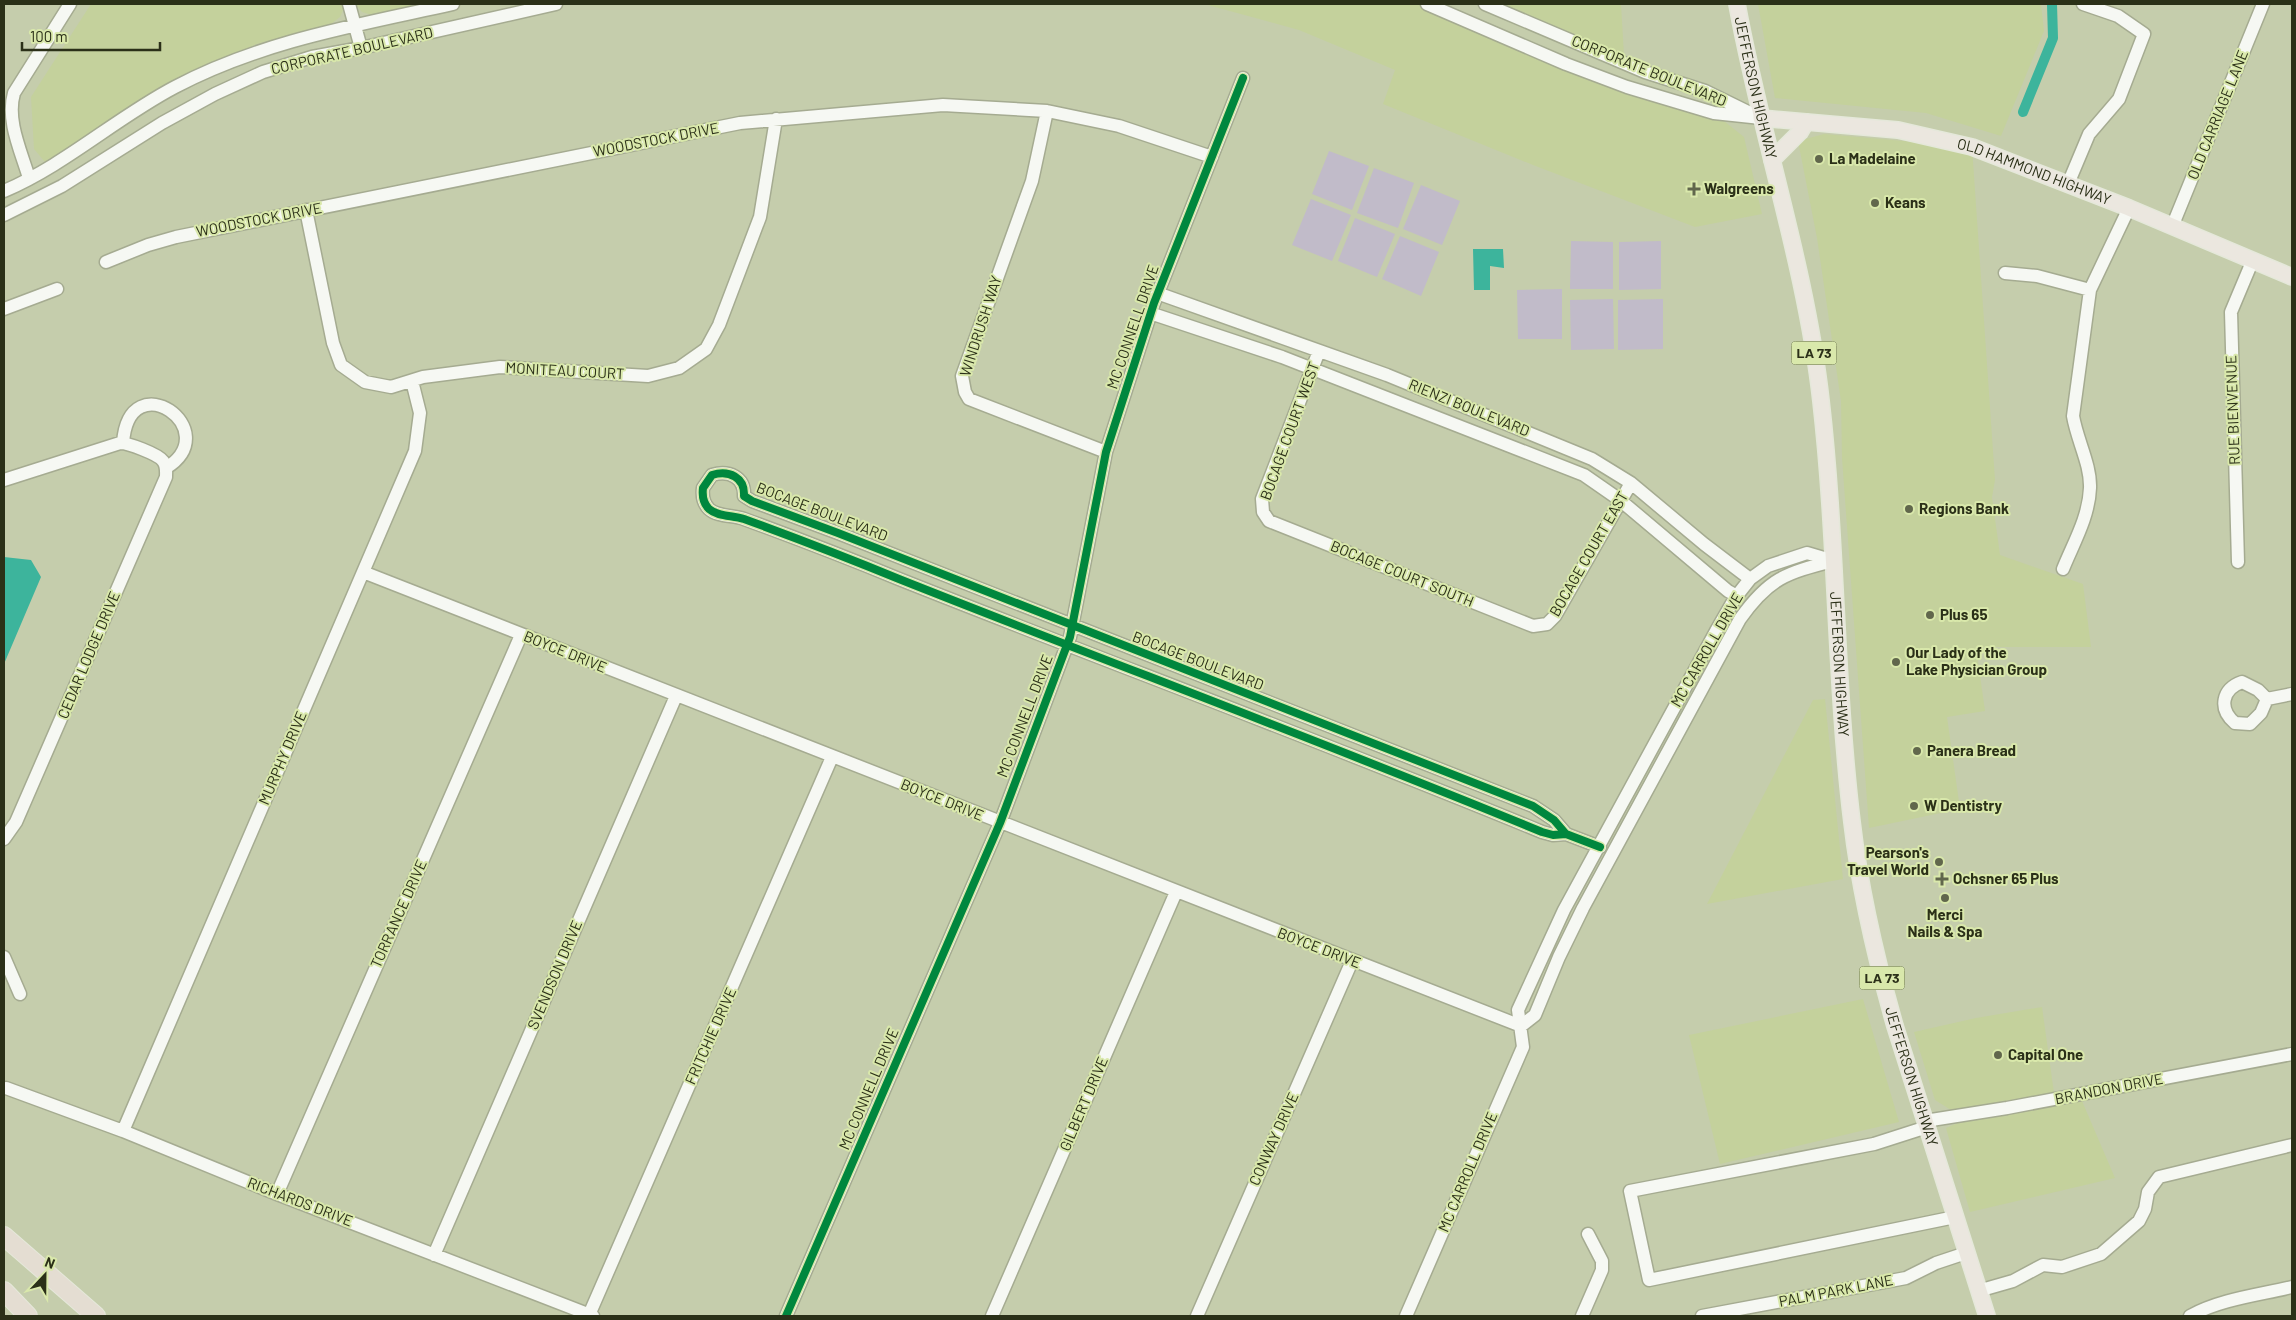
<svg xmlns="http://www.w3.org/2000/svg" width="2296" height="1320" viewBox="0 0 2296 1320" font-family="Barlow,sans-serif">
<style>
.built{fill:#c4d19c}
.green{fill:#c1bbc9}
.water{fill:#3db49c}
.lines{fill:none;stroke-linecap:round;stroke-linejoin:round}
.canal{stroke:#3db49c;stroke-width:10}
.minor-casing{stroke:#a5ab91;stroke-width:15}
.major-casing{stroke:#e5e8da;stroke-width:18}
.highway-casing{stroke:#e5e8da;stroke-width:20}
.minor{stroke:#f6f8f3;stroke-width:12}
.major{stroke:#ebe7df;stroke-width:15}
.highway{stroke:#e4ddd2;stroke-width:18}
.cycleway-casing{stroke:#d9e8ab;stroke-width:11}
.cycleway{stroke:#00873e;stroke-width:8}
.poi-dot{fill:#61674c;stroke:#d9e8ab;stroke-width:2}
.labels{text-anchor:middle;stroke-width:4;stroke-linejoin:round;paint-order:stroke}
.shield{fill:#d9e8ab;stroke:#5f6744;stroke-width:1}
.shield-label{font-size:14px;font-weight:bold;fill:#2b3018}
.street-label{font-size:15px;fill:#2b3018;stroke:#d9e8ab}
.poi-label{font-size:15px;font-weight:bold;fill:#2b3018;stroke:#d9e8ab;text-anchor:start}
</style>
<rect width="100%" height="100%" fill="#c5cdac"/>
<path class="built" d="M 91,4 L 343,4 L 343,10 L 340,17 L 331,24 L 257,44 L 179,78 L 45,162 L 34,149 L 31,97 Z
M 355,4 L 420,4 L 372,15 L 362,12 Z
M 1204,4 L 1425,4 L 1493,32 L 1714,113 L 1744,137 L 1762,214 L 1695,227 L 1533,165 L 1383,104 L 1395,70 L 1299,30 Z
M 1502,4 L 1621,4 L 1624,56 L 1548,24 Z
M 1758,4 L 2041,4 L 2044,31 L 2001,136 L 1926,113 L 1775,98 Z
M 1824,134 L 1972,147 L 1995,480 L 1992,497 L 2000,555 L 2083,584 L 2091,647 L 1976,647 L 1985,711 L 1947,717 L 1960,809 L 1869,828 L 1842,458 L 1841,401 L 1817,238 L 1798,141 Z
M 1825,699 L 1843,879 L 1707,904 L 1813,700 Z
M 1863,999 L 1899,1122 L 1720,1164 L 1689,1035 Z
M 2042,1007 L 2054,1093 L 1951,1110 L 1935,1100 L 1914,1032 L 1976,1018 Z
M 2082,1101 L 2115,1178 L 1970,1212 L 1946,1128 L 1960,1122 Z"/>
<path class="green" d="M 1329,151 L 1369,166 L 1352,210 L 1312,194 Z
M 1374,168 L 1414,183 L 1398,228 L 1357,213 Z
M 1421,185 L 1460,201 L 1442,245 L 1403,229 Z
M 1311,199 L 1351,215 L 1332,261 L 1292,245 Z
M 1355,218 L 1395,234 L 1377,277 L 1338,261 Z
M 1400,236 L 1439,252 L 1421,296 L 1382,279 Z
M 1571,241 L 1613,242 L 1613,289 L 1570,289 Z
M 1661,241 L 1661,289 L 1619,290 L 1619,242 Z
M 1562,289 L 1562,339 L 1518,339 L 1517,290 Z
M 1613,299 L 1614,349 L 1571,350 L 1570,300 Z
M 1663,299 L 1663,349 L 1618,350 L 1618,300 Z"/>
<path class="water" d="M 1473,249 L 1503,249 L 1504,268 L 1490,266 L 1490,290 L 1474,290 Z
M 4,557 L 31,560 L 41,577 L 4,664 Z"/>
<g class="lines">
<path class="canal" d="M 2023,112 L 2053,38 L 2052,4"/>
<g class="minor-casing">
<path id="minor" d="M 349,4 L 361,48
M 1427,4 L 1566,64 L 1627,87 L 1714,113 L 1761,118
M 1485,4 L 1645,72 L 1705,91 L 1752,114
M 1047,111 L 1032,181 L 962,376 L 965,392 L 969,399 L 1106,452
M 29,178 C 21,151 6,120 14,93 L 70,4
M 2068,184 L 2089,134 L 2119,99 L 2144,34 L 2118,16 L 2083,4
M 4,191 C 65,165 116,118 175,87 C 262,41 358,25 453,4
M 306,210 L 333,343 L 341,365 L 365,382 L 391,387 L 423,377 L 500,367 L 648,376 L 679,368 L 706,349 L 719,325 L 760,217 L 776,119
M 4,215 L 62,186 L 162,123 L 215,94 L 263,72 L 312,57 L 361,48 L 556,4
M 2172,227 L 2263,4
M 106,262 L 148,245 L 176,237 L 740,123 L 943,105 L 1047,111 L 1119,126 L 1212,157
M 2005,273 L 2037,276 L 2090,290
M 1157,293 L 1387,375 L 1592,459 L 1631,483 L 1704,544 L 1750,579
M 4,309 L 57,289
M 1150,313 L 1282,357 L 1584,475 L 1620,500 L 1728,591 L 1737,596
M 1319,351 L 1262,499 L 1263,512 L 1269,521 L 1533,626 L 1547,624 L 1555,616 L 1631,483
M 123,443 C 129,361 227,430 166,468
M 4,480 L 120,443 C 128,443 158,454 163,461 C 167,466 166,471 166,477 L 16,822 L 4,839
M 2238,562 L 2231,312 L 2252,262
M 2063,569 C 2073,544 2089,517 2090,488 C 2091,465 2077,440 2073,416 L 2090,290 L 2129,208
M 363,572 L 1521,1026
M 2242,682 L 2258,690 L 2267,699 L 2261,713 L 2250,724 L 2235,723 C 2218,709 2222,689 2242,682 Z
M 2267,699 L 2292,694
M 1566,834 L 1554,820 L 1533,806 L 838,533 L 752,501 L 744,496 C 745,477 729,470 712,475 L 703,488 C 702,496 703,503 709,509 C 718,517 733,515 744,519 C 796,538 848,558 899,579 C 1113,664 1329,744 1542,832 L 1553,835 L 1566,834 L 1600,847
M 4,957 L 20,994
M 1521,1026 L 1535,1015 L 1559,957 L 1583,908 L 1740,619 C 1769,578 1786,573 1833,561
M 6,1088 L 123,1131 L 277,1194 L 593,1316
M 1925,1121 L 2007,1108 L 2292,1054
M 1927,1127 L 1874,1144 L 1630,1191 L 1649,1280 L 1955,1217
M 123,1131 L 415,451 L 420,413 L 412,381
M 277,1194 L 521,635
M 434,1255 L 676,696
M 1978,1291 L 2013,1281 L 2043,1265 L 2062,1267 L 2101,1254 L 2139,1221 L 2145,1209 L 2148,1192 L 2159,1177 L 2292,1145
M 589,1315 L 832,757
M 786,1316 L 1000,823 L 1070,637 L 1106,452 L 1154,303 L 1243,78
M 992,1316 L 1176,892
M 1197,1316 L 1352,961
M 1406,1316 L 1523,1047 L 1518,1010 L 1564,910 L 1716,631 L 1735,598 L 1750,579 L 1768,566 L 1807,553 L 1834,561
M 1582,1316 L 1602,1270 L 1602,1261 L 1588,1234
M 1702,1316 L 1906,1278 L 1936,1263 L 1966,1253
M 2190,1316 C 2221,1299 2259,1295 2292,1287"/>
</g>
<g class="major-casing">
<g id="major">
<path id="s1" d="M 1737,4 C 1761,137 1806,266 1821,401 C 1837,541 1835,682 1852,822 C 1860,891 1876,959 1895,1026 L 1987,1316"/>
<path id="s2" d="M 1761,118 L 1898,130 L 1972,147 L 2129,208 L 2292,277"/>
<path d="M 1772,160 L 1800,132 L 1806,122"/>
</g>
</g>
<g class="highway-casing">
<path id="highway" d="M 4,1236 L 96,1316
M 4,1291 L 28,1316"/>
</g>
<use href="#minor" class="minor"/>
<use href="#major" class="major"/>
<use href="#highway" class="highway"/>
<g class="cycleway-casing">
<path id="cycleway" d="M 1566,834 L 1554,820 L 1533,806 L 838,533 L 752,501 L 744,496 C 745,477 729,470 712,475 L 703,488 C 702,496 703,503 709,509 C 718,517 733,515 744,519 C 796,538 848,558 899,579 C 1113,664 1329,744 1542,832 L 1553,835 L 1566,834 L 1600,847
M 786,1316 L 1000,823 L 1070,637 L 1106,452 L 1154,303 L 1243,78"/>
</g>
<use href="#cycleway" class="cycleway"/>
</g>
<g class="poi-dot">
<circle cx="1819" cy="159" r="5"/>
<path d="M1691.5 181.5h5v5h5v5h-5v5h-5v-5h-5v-5h5z"/>
<circle cx="1875" cy="203" r="5"/>
<circle cx="1909" cy="509" r="5"/>
<circle cx="1930" cy="615" r="5"/>
<circle cx="1896" cy="662" r="5"/>
<circle cx="1917" cy="751" r="5"/>
<circle cx="1914" cy="806" r="5"/>
<circle cx="1939" cy="862" r="5"/>
<path d="M1939.5 871.5h5v5h5v5h-5v5h-5v-5h-5v-5h5z"/>
<circle cx="1945" cy="898" r="5"/>
<circle cx="1998" cy="1055" r="5"/>
</g>
<g class="labels">
<g class="shield">
<rect x="1791.5" y="341.5" width="45" height="23" rx="4"/>
<rect x="1859.5" y="966.5" width="45" height="23" rx="4"/>
</g>
<g class="shield-label">
<text x="1814" y="358">LA 73</text>
<text x="1882" y="983">LA 73</text>
</g>
<g class="street-label">
<text transform="translate(352 51) rotate(-13)" y="5">CORPORATE BOULEVARD</text>
<text transform="translate(1649 71) rotate(22)" y="5">CORPORATE BOULEVARD</text>
<text dy="5" stroke="none"><textPath href="#s1" startOffset="86">JEFFERSON HIGHWAY</textPath></text>
<text transform="translate(2218 115) rotate(-68)" y="5">OLD CARRIAGE LANE</text>
<text transform="translate(656 140) rotate(-11)" y="5">WOODSTOCK DRIVE</text>
<text dy="5" stroke="none"><textPath href="#s2" startOffset="280">OLD HAMMOND HIGHWAY</textPath></text>
<text transform="translate(259 220) rotate(-11)" y="5">WOODSTOCK DRIVE</text>
<text transform="translate(981 326) rotate(-72)" y="5">WINDRUSH WAY</text>
<text transform="translate(1133 327) rotate(-71)" y="5">MC CONNELL DRIVE</text>
<text transform="translate(565 371) rotate(3)" y="5">MONITEAU COURT</text>
<text transform="translate(1469 408) rotate(22)" y="5">RIENZI BOULEVARD</text>
<text transform="translate(2233 410) rotate(-92)" y="5">RUE BIENVENUE</text>
<text transform="translate(1290 431) rotate(-70)" y="5">BOCAGE COURT WEST</text>
<text transform="translate(822 512) rotate(21)" y="5">BOCAGE BOULEVARD</text>
<text transform="translate(1589 554) rotate(-60)" y="5">BOCAGE COURT EAST</text>
<text transform="translate(1402 574) rotate(22)" y="5">BOCAGE COURT SOUTH</text>
<text transform="translate(1707 650) rotate(-60)" y="5">MC CARROLL DRIVE</text>
<text transform="translate(565 652) rotate(22)" y="5">BOYCE DRIVE</text>
<text transform="translate(89 655) rotate(-67)" y="5">CEDAR LODGE DRIVE</text>
<text transform="translate(1198 661) rotate(21)" y="5">BOCAGE BOULEVARD</text>
<text dy="5" stroke="none"><textPath href="#s1" startOffset="670">JEFFERSON HIGHWAY</textPath></text>
<text transform="translate(1025 716) rotate(-69)" y="5">MC CONNELL DRIVE</text>
<text transform="translate(283 758) rotate(-67)" y="5">MURPHY DRIVE</text>
<text transform="translate(942 800) rotate(22)" y="5">BOYCE DRIVE</text>
<text transform="translate(399 914) rotate(-66)" y="5">TORRANCE DRIVE</text>
<text transform="translate(1319 948) rotate(21)" y="5">BOYCE DRIVE</text>
<text transform="translate(555 975) rotate(-67)" y="5">SVENDSON DRIVE</text>
<text transform="translate(711 1036) rotate(-66)" y="5">FRITCHIE DRIVE</text>
<text dy="5" stroke="none"><textPath href="#s1" startOffset="1090">JEFFERSON HIGHWAY</textPath></text>
<text transform="translate(869 1089) rotate(-67)" y="5">MC CONNELL DRIVE</text>
<text transform="translate(2109 1089) rotate(-11)" y="5">BRANDON DRIVE</text>
<text transform="translate(1084 1104) rotate(-67)" y="5">GILBERT DRIVE</text>
<text transform="translate(1274 1139) rotate(-66)" y="5">CONWAY DRIVE</text>
<text transform="translate(1468 1172) rotate(-67)" y="5">MC CARROLL DRIVE</text>
<text transform="translate(300 1202) rotate(21)" y="5">RICHARDS DRIVE</text>
<text transform="translate(1836 1291) rotate(-11)" y="5">PALM PARK LANE</text>
</g>
<g class="poi-label">
<text x="1829" y="164">La Madelaine</text>
<text x="1704" y="194">Walgreens</text>
<text x="1885" y="208">Keans</text>
<text x="1919" y="514">Regions Bank</text>
<text x="1940" y="620">Plus 65</text>
<text x="1906" y="658">Our Lady of the<tspan x="1906" dy="17">Lake Physician Group</tspan></text>
<text x="1927" y="756">Panera Bread</text>
<text x="1924" y="811">W Dentistry</text>
<text x="1929" y="858" text-anchor="end">Pearson's<tspan x="1929" dy="17">Travel World</tspan></text>
<text x="1953" y="884">Ochsner 65 Plus</text>
<text x="1945" y="920" text-anchor="middle">Merci<tspan x="1945" dy="17">Nails &amp; Spa</tspan></text>
<text x="2008" y="1060">Capital One</text>
</g>
</g>
<rect width="2296" height="1320" fill="none" stroke="#2b3018" stroke-width="10"/>
<g transform="translate(45 1275) rotate(22)" stroke="#d9e8ab" stroke-width="4" paint-order="stroke">
<path d="M0-4L9 19L0 12L-9 19Z" fill="#2b3018"/>
<text y="-8" font-size="14" font-weight="bold" text-anchor="middle" fill="#2b3018">N</text>
</g>
<path d="M22 42v8h138v-8" fill="none" stroke="#2b3018" stroke-width="2.5"/>
<text x="30" y="42" font-size="15" fill="#2b3018" stroke="#d9e8ab" stroke-width="4" paint-order="stroke">100 m</text>
</svg>
